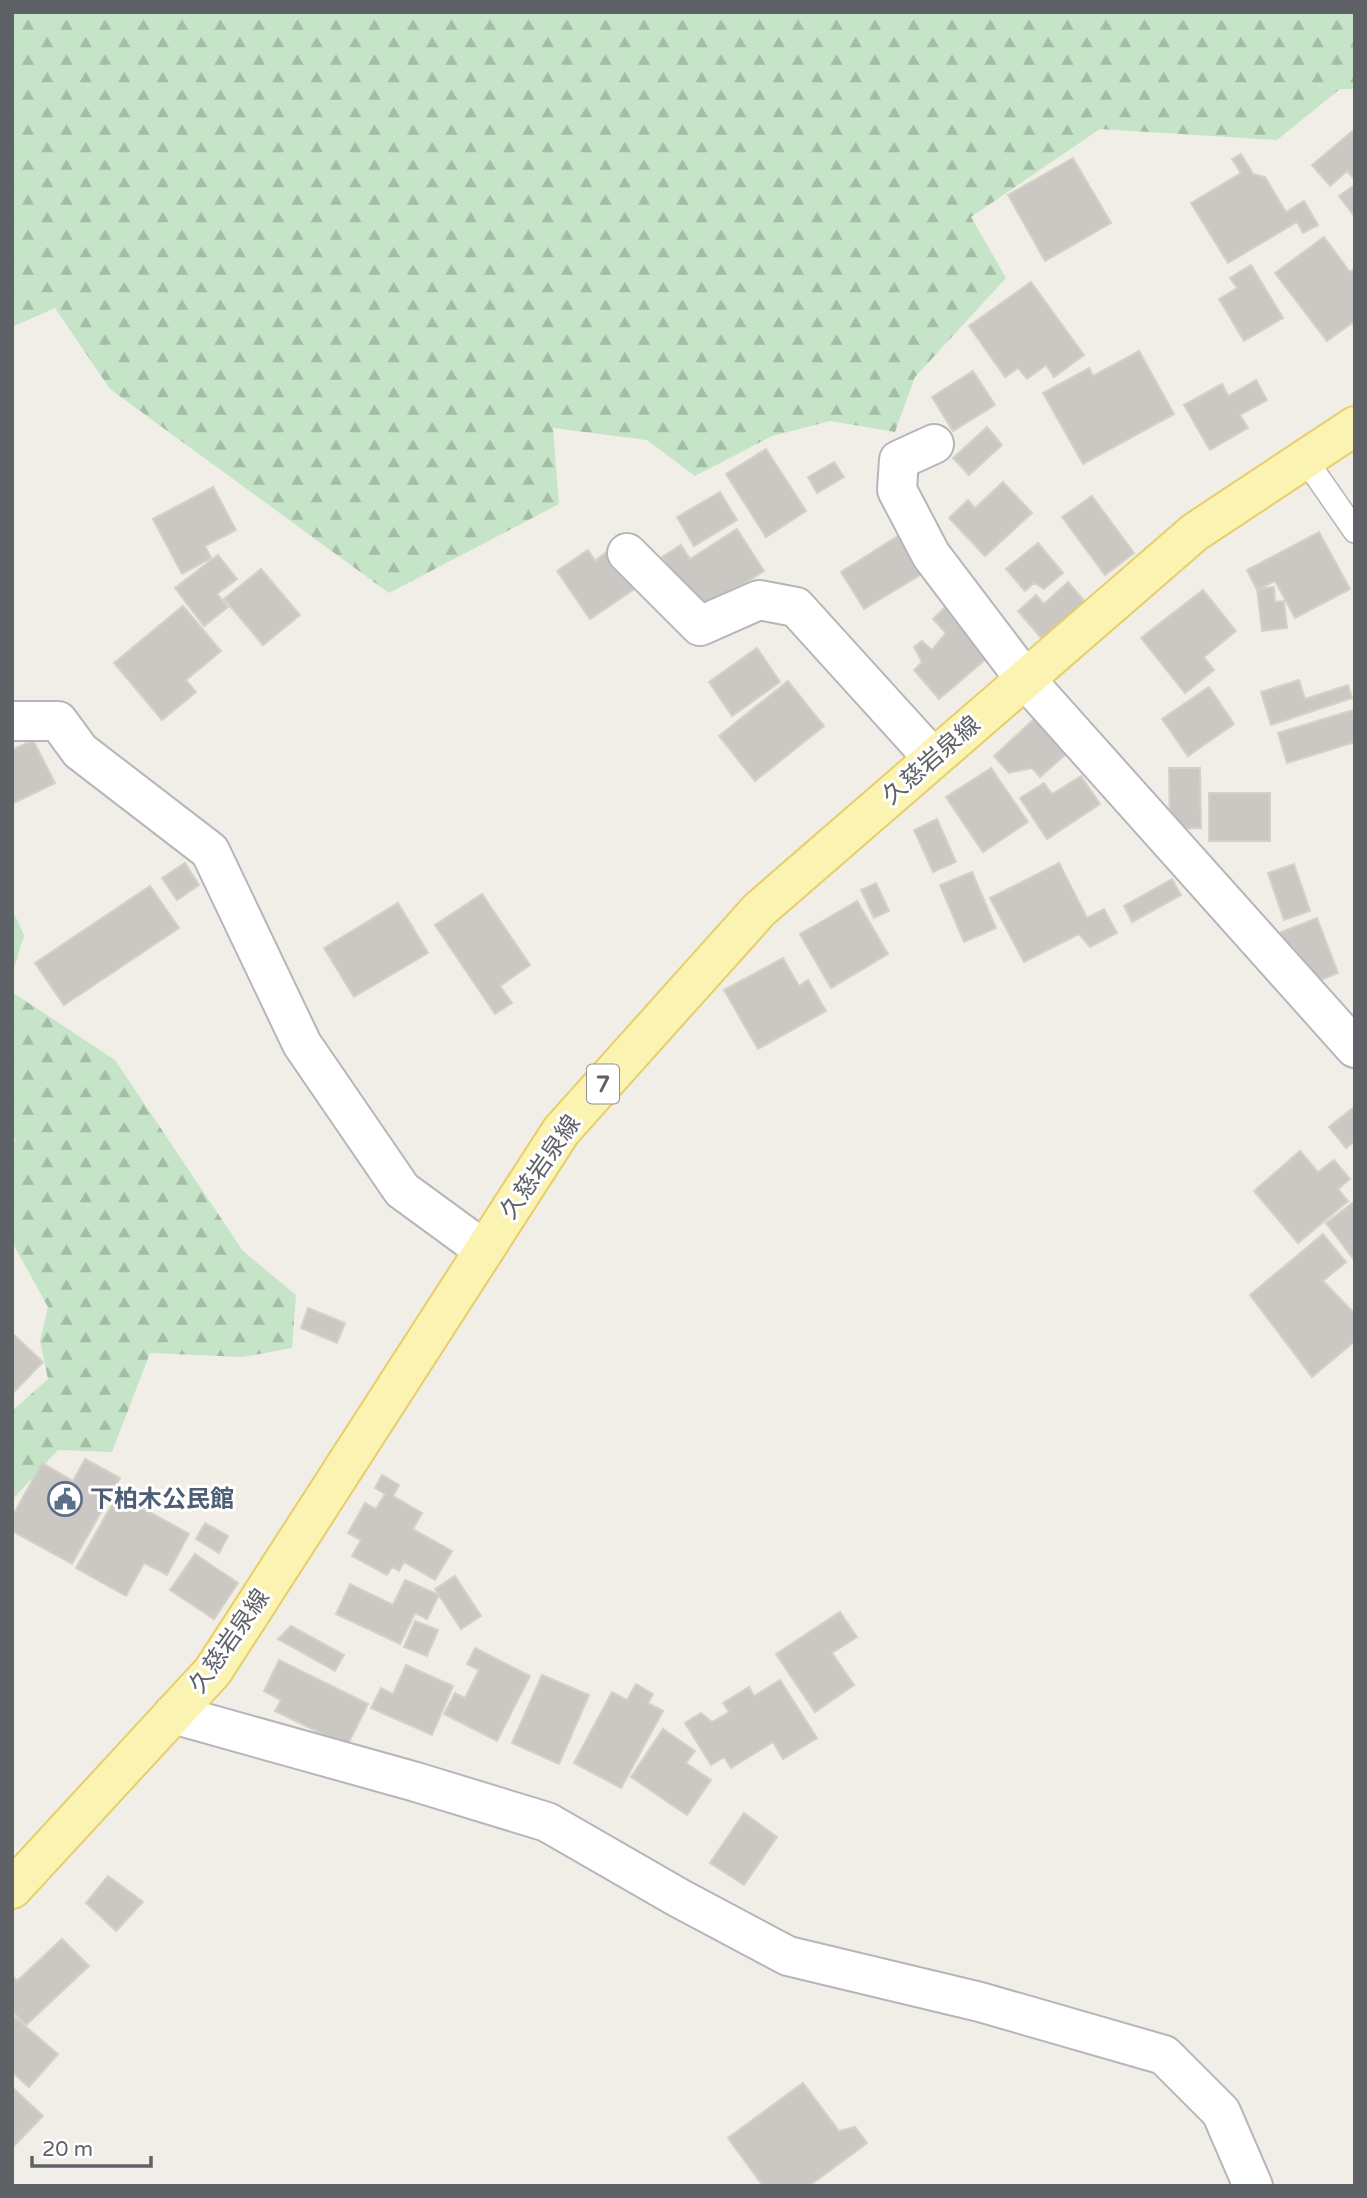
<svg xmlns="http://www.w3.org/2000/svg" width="1367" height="2198" viewBox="0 0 1367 2198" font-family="'Varela Round','Noto Sans JP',sans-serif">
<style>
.forest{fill:url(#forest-firs)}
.building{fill:#cbc8c4;stroke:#d4d1c6;stroke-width:2}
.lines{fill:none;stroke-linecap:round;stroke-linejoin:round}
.lane-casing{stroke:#b4b6bb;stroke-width:26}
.street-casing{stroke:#b4b6bb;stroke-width:42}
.primary-casing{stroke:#e8ce67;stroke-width:42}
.lane{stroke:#fff;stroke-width:23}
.street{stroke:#fff;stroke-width:38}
.primary{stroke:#faf3b2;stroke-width:38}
.labels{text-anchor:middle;stroke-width:6;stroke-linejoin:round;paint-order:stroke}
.shield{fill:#fff;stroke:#8e9094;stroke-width:2}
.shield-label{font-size:23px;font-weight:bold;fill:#5e6166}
.street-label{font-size:24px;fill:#5e6166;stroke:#fff}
.service-label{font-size:24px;font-weight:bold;fill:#4e5e75;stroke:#fff;text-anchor:start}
</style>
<defs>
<pattern id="forest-firs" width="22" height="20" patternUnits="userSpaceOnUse" patternTransform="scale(1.75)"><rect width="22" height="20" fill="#c6e5c8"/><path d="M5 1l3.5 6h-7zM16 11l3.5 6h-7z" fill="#a4bda6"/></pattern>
</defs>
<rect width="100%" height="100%" fill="#f0eee7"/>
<path class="forest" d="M 12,12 L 1355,12 L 1355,89 L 1340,89 L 1277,140 L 1100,129 L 971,217 L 1006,278 L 915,377 L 895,432 L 830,421 L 772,436 L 695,476 L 647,440 L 553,428 L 559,504 L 389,593 L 110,389 L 55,308 L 12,327 Z
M 12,909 L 24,935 L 12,975 Z
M 12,992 L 115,1060 L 243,1251 L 296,1295 L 292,1348 L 243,1357 L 150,1353 L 112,1452 L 58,1450 L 12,1500 L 12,1411 L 48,1379 L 40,1341 L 48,1307 L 12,1242 L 12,1148 L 15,1140 L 12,1130 Z"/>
<path class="building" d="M 1355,129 L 1355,180 L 1347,171 L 1330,186 L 1312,165 Z
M 1241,154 L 1253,174 L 1265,177 L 1286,212 L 1304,201 L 1318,225 L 1303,233 L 1297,222 L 1228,263 L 1191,203 L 1241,173 L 1232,159 Z
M 1073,158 L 1111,223 L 1045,261 L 1008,195 Z
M 1355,185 L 1355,217 L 1339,196 Z
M 1324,237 L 1350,272 L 1355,268 L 1355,327 L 1352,323 L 1327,341 L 1275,273 Z
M 1251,265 L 1283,318 L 1244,341 L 1219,299 L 1237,288 L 1230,278 Z
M 1031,282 L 1084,355 L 1054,377 L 1046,365 L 1027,379 L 1018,368 L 1005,377 L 969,326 Z
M 1139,351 L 1174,414 L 1083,464 L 1043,393 L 1089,368 L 1093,376 Z
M 973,371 L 995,405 L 953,431 L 932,397 Z
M 1256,380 L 1267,400 L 1240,415 L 1248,428 L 1210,450 L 1184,405 L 1222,384 L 1228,396 Z
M 987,427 L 1002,445 L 969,475 L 953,458 Z
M 766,449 L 806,511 L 766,537 L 726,474 Z
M 834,462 L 844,477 L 817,493 L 808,477 Z
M 1003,482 L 1032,513 L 985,556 L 949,518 L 968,500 L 975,508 Z
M 213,487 L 236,530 L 205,546 L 211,558 L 182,574 L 153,519 Z
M 720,492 L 737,520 L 694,546 L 677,517 Z
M 1092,496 L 1134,553 L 1105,575 L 1062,517 Z
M 737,529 L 764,571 L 698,613 L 662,557 L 681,545 L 690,559 Z
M 1319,532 L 1350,589 L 1295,618 L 1275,581 L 1257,590 L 1247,570 Z
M 898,536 L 922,574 L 864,609 L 841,572 Z
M 1038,543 L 1063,573 L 1044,589 L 1034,583 L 1025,591 L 1006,569 Z
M 588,550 L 595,561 L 609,550 L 636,588 L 590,619 L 557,571 Z
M 218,555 L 237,579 L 217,594 L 228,607 L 204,626 L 175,588 Z
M 261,569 L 300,615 L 263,645 L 224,599 Z
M 1068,582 L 1086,603 L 1043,640 L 1018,611 L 1036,595 L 1044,604 Z
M 1274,587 L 1275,602 L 1284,601 L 1287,628 L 1262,631 L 1257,589 Z
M 1203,590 L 1236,631 L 1204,657 L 1214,670 L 1185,693 L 1141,638 Z
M 948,604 L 986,659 L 939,699 L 914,670 L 922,662 L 914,647 L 922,641 L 932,650 L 946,633 L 933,619 Z
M 183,606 L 221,651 L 186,680 L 196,692 L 162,720 L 114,663 Z
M 757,648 L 780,682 L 732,716 L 709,682 Z
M 1299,680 L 1305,699 L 1348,685 L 1352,698 L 1271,725 L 1261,692 Z
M 788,681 L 824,726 L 755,781 L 719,736 Z
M 1209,687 L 1234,724 L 1188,756 L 1162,719 Z
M 1353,710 L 1355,742 L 1287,763 L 1278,733 Z
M 1035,718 L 1067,753 L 1040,777 L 1032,768 L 1009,773 L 994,756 Z
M 33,740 L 55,783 L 12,804 L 12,750 Z
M 991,768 L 1028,822 L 983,852 L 946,797 Z
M 1169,768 L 1200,768 L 1201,828 L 1170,829 Z
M 1081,776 L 1100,804 L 1047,839 L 1020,798 L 1044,783 L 1052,794 Z
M 1209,793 L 1270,793 L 1270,841 L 1209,841 Z
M 937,819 L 956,862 L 933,872 L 914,830 Z
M 185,863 L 199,885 L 177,900 L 162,878 Z
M 1059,863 L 1087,918 L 1104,909 L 1117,933 L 1090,947 L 1079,934 L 1024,962 L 990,898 Z
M 1294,864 L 1310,911 L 1284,920 L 1268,873 Z
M 972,872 L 996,928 L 964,942 L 940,885 Z
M 1172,879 L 1181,895 L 1132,922 L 1124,906 Z
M 876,883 L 889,911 L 874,918 L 861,890 Z
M 150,886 L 179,928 L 64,1005 L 35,963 Z
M 482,894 L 530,965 L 500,986 L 512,1003 L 495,1014 L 435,925 Z
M 857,901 L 888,954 L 831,988 L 800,934 Z
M 398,903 L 428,953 L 354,997 L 324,948 Z
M 1317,918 L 1338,973 L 1313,983 L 1294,968 L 1281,932 Z
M 783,958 L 799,986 L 808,980 L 826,1011 L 758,1049 L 724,990 Z
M 1355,1106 L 1355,1141 L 1346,1148 L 1329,1127 Z
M 1300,1151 L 1318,1172 L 1334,1160 L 1350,1179 L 1338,1189 L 1348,1201 L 1298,1243 L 1254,1191 Z
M 1355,1201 L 1355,1261 L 1326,1223 Z
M 1323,1234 L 1346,1262 L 1323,1281 L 1355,1314 L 1355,1341 L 1312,1377 L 1250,1295 Z
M 308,1308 L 345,1323 L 337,1343 L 301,1328 Z
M 12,1333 L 43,1362 L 12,1394 Z
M 85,1459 L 120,1478 L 72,1564 L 12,1531 L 12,1517 L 42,1463 L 73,1481 Z
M 382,1475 L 399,1485 L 393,1496 L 422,1513 L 413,1529 L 452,1551 L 435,1580 L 404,1562 L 399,1571 L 392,1567 L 387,1575 L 352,1556 L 361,1540 L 348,1533 L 365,1503 L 376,1509 L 385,1494 L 375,1488 Z
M 118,1494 L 189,1534 L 167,1575 L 144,1563 L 126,1596 L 76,1568 Z
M 205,1523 L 228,1536 L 219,1553 L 196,1539 Z
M 195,1554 L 238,1583 L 214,1619 L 170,1590 Z
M 455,1576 L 481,1616 L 461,1629 L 435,1589 Z
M 405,1580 L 439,1595 L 427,1619 L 415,1613 L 400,1644 L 336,1614 L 350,1584 L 393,1605 Z
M 840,1612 L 857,1637 L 832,1653 L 854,1685 L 815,1712 L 776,1654 Z
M 415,1621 L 438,1630 L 427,1656 L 404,1647 Z
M 291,1626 L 344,1655 L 335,1671 L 278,1639 Z
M 475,1648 L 530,1676 L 497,1741 L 444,1714 L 455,1693 L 465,1698 L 479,1670 L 467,1664 Z
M 279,1660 L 368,1704 L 347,1746 L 275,1711 L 281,1700 L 264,1691 Z
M 406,1665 L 453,1686 L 432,1735 L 371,1708 L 381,1688 L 393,1694 Z
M 542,1675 L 589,1695 L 559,1764 L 512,1743 Z
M 780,1680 L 817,1738 L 783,1759 L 773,1742 L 731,1768 L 724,1757 L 711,1765 L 685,1723 L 701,1713 L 712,1722 L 729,1712 L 723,1703 L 749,1687 L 754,1696 Z
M 636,1684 L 653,1694 L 648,1703 L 663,1711 L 621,1788 L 574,1763 L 612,1692 L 627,1700 Z
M 663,1729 L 695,1751 L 686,1763 L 711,1780 L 687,1815 L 631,1777 Z
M 744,1813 L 777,1837 L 744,1885 L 710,1863 Z
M 108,1876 L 143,1902 L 116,1931 L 86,1903 Z
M 62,1939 L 89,1966 L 26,2025 L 12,2011 L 12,1975 L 17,1981 Z
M 12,2015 L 58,2054 L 29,2087 L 12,2072 Z
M 803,2083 L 839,2131 L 855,2127 L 867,2143 L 809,2186 L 763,2186 L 728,2138 Z
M 12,2087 L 43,2116 L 12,2148 Z"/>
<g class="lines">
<g class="lane-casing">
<path id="lane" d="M 1305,459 L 1355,531"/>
</g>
<g class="street-casing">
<path id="street" d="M 934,444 L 899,460 L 897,490 L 931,555 L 1025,679 L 1355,1048
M 627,553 L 700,626 L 759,600 L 796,607 L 933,758
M 12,721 L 58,721 L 80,751 L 210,851 L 302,1044 L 402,1190 L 484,1250
M 173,1714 L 416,1782 L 547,1822 L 679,1898 L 788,1956 L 980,2002 L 1164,2055 L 1221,2112 L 1253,2186"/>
</g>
<g class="primary-casing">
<path id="primary" d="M 12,1889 L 213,1671 L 561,1131 L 759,910 L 1195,532 L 1355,426"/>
</g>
<use href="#lane" class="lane"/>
<use href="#street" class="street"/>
<use href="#primary" class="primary"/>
</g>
<defs>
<g id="civic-ring" transform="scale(1.75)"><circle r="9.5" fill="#fff" stroke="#5c6f8a" stroke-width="1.5"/><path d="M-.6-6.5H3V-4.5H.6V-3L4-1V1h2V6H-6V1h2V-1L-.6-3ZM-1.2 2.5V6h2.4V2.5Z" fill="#5c6f8a"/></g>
</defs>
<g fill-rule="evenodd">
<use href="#civic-ring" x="65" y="1499"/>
</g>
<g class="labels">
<rect class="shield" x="587" y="1064.5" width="32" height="39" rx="5"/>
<g class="shield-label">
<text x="603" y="1092">7</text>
</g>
<g class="street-label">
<text transform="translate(931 760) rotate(-41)" y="8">久慈岩泉線</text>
<text transform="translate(540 1167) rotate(-55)" y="8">久慈岩泉線</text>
<text transform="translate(229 1641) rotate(-55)" y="8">久慈岩泉線</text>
</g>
<g class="service-label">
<text x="90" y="1507">下柏木公民館</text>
</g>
</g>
<rect width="1367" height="2198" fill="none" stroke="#5e6166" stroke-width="28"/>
<path d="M32 2156v10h119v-10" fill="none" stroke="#5e6166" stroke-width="3.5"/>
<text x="42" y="2156" font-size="21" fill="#5e6166" stroke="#ffffff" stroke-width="5" paint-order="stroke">20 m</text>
</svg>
